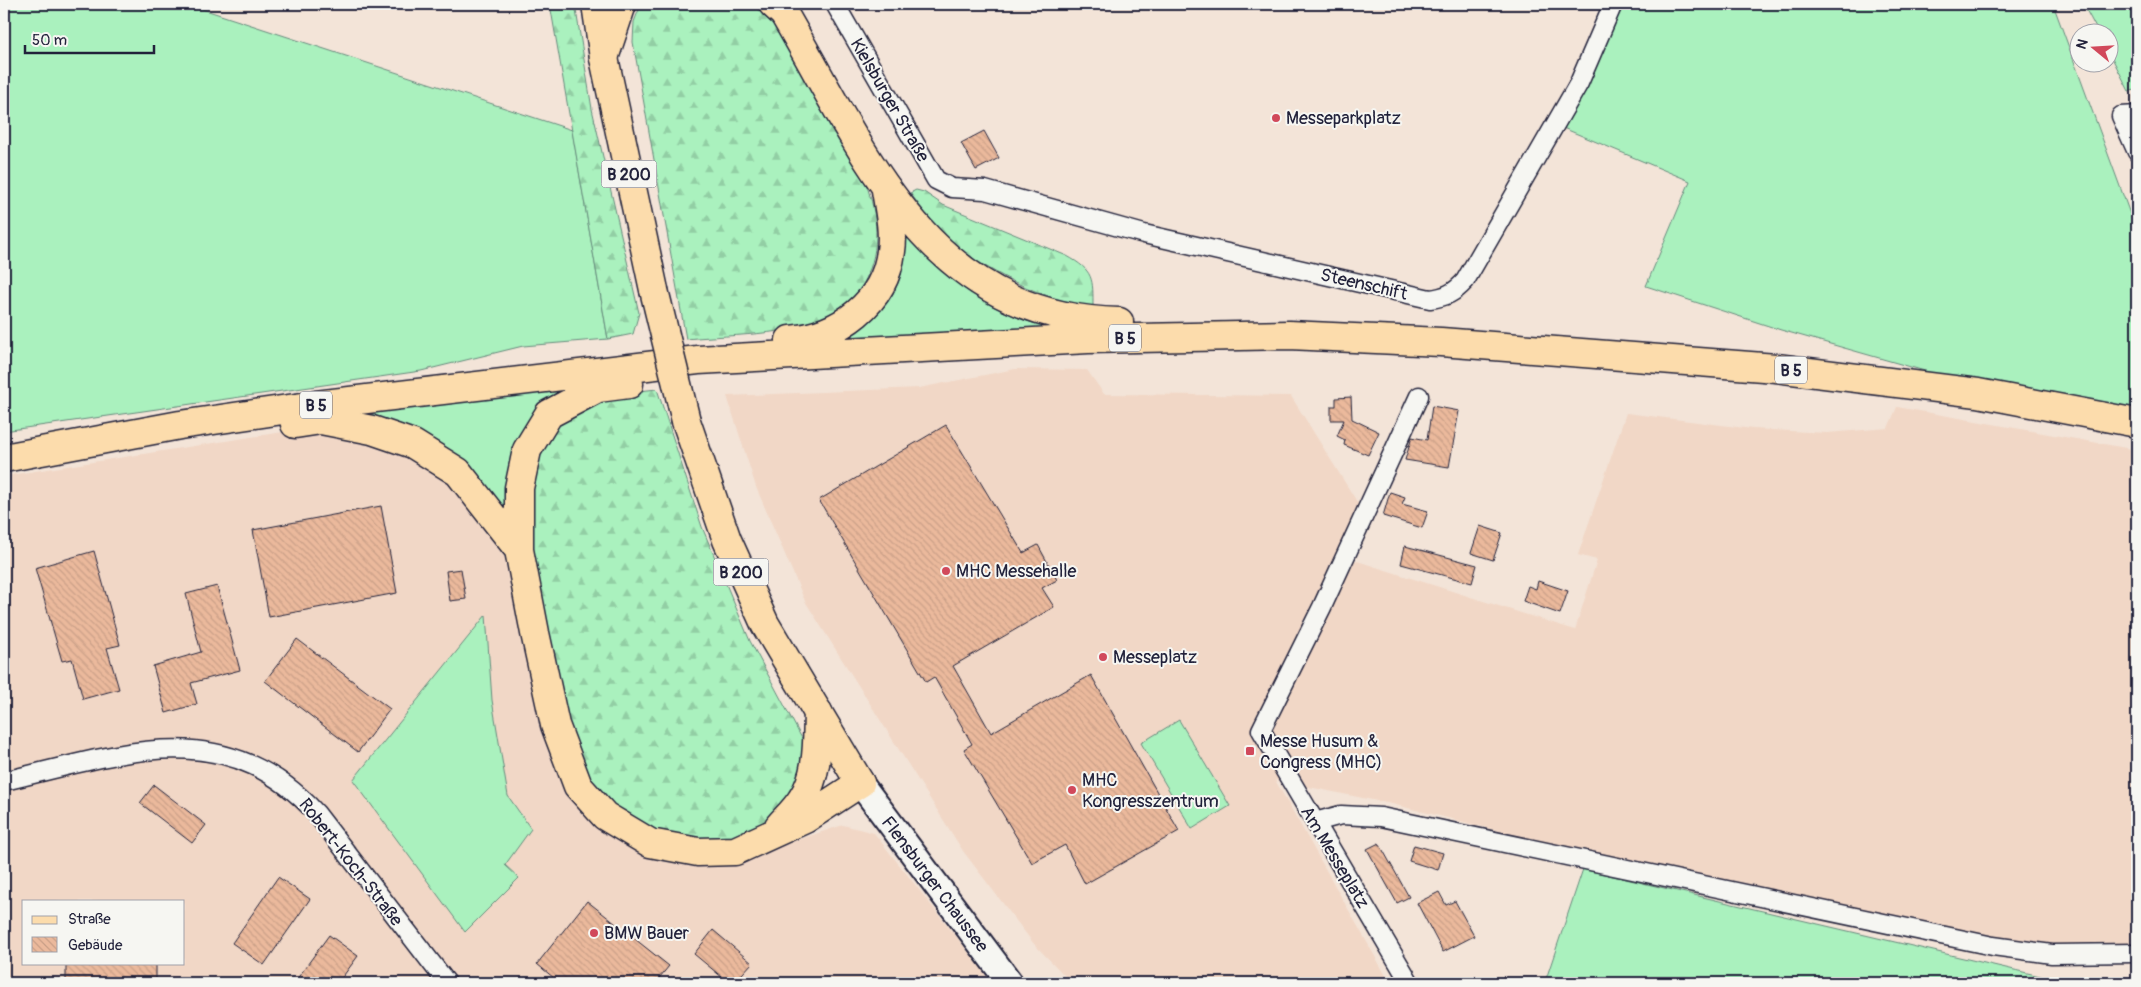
<svg xmlns="http://www.w3.org/2000/svg" width="2141" height="987" viewBox="0 0 2141 987" font-family="Pangolin,sans-serif">
<style>
.built{fill:#f1d7c6;fill-rule:evenodd}
.grass{fill:#aaf1be;stroke:#668a7c}
.forest{fill:url(#forest-firs);stroke:#668a7c}
.building{fill:url(#building-back-hatch);stroke:#22223b}
.lines{fill:none;stroke-linecap:round;stroke-linejoin:round}
.street-casing{stroke:#22223b;stroke-width:21}
.secondary-casing{stroke:#22223b;stroke-width:29}
.primary-casing{stroke:#22223b;stroke-width:31}
.highway-casing{stroke:#22223b;stroke-width:31}
.street{stroke:#f6f6f2;stroke-width:18}
.secondary{stroke:#f6f6f2;stroke-width:25}
.primary{stroke:#fcdcac;stroke-width:28}
.highway{stroke:#fcdcac;stroke-width:28}
.primary-bridge-casing{stroke:#22223b;stroke-width:31;stroke-linecap:butt}
.primary-bridge{stroke:#fcdcac;stroke-width:28}
.poi-dot{fill:#d1495b;stroke:#f6f6f2;stroke-width:2}
.labels{text-anchor:middle;stroke-width:4;stroke-linejoin:round;paint-order:stroke}
.shield{fill:#f6f6f2;stroke:#626272;stroke-width:1}
.shield-label{font-size:16px;font-weight:bold;fill:#22223b}
.street-label{font-size:18px;fill:#22223b;stroke:#f6f6f2}
.poi-label{font-size:18px;fill:#22223b;stroke:#f6f6f2;text-anchor:start}
</style>
<defs>
<pattern id="forest-firs" width="22" height="20" patternUnits="userSpaceOnUse" patternTransform="scale(1.25)"><rect width="22" height="20" fill="#aaf1be"/><path d="M5 1l3.5 6h-7zM16 11l3.5 6h-7z" fill="#92cea4"/></pattern>
<pattern id="building-back-hatch" width="6" height="6" patternUnits="userSpaceOnUse" patternTransform="scale(1.25)"><rect width="6" height="6" fill="#ebb99c"/><path d="M-1 5l2 2M0 0l6 6M5-1l2 2" fill="none" stroke="#c99f87"/></pattern>
</defs>
<rect width="100%" height="100%" fill="#f3e4d8"/>
<filter id="ink" filterUnits="userSpaceOnUse"><feTurbulence type="fractalNoise" baseFrequency=".02" numOctaves="2"/><feDisplacementMap in="SourceGraphic" scale="10" xChannelSelector="R" yChannelSelector="G"/><feConvolveMatrix kernelMatrix="1 2 1 2 8 2 1 2 1" color-interpolation-filters="sRGB"/></filter>
<g filter="url(#ink)">
<path class="built" d="M 1015,369 L 1087,370 L 1104,394 L 1291,396 L 1369,521 L 1354,560 L 1575,630 L 1597,560 L 1578,555 L 1626,413 L 1753,429 L 1827,433 L 1888,428 L 1897,407 L 2137,450 L 2137,953 L 2006,944 L 1586,853 L 1392,804 L 1275,780 L 1390,983 L 1072,983 L 1034,944 L 963,851 L 805,601 L 756,487 L 727,396 L 919,388 Z
M 321,426 L 371,435 L 455,476 L 736,860 L 843,825 L 874,833 L 993,983 L 4,983 L 4,476 ZM 24,901 L 184,901 L 184,963 L 24,963 Z"/>
<path class="grass" d="M 4,4 L 187,4 L 572,130 L 608,339 L 523,346 L 421,371 L 4,431 Z
M 1621,4 L 2053,4 L 2137,233 L 2137,411 L 1953,379 L 1781,330 L 1646,286 L 1690,181 L 1563,128 L 1585,88 Z
M 2083,4 L 2137,4 L 2137,90 L 2129,91 L 2109,52 L 2108,32 L 2098,32 Z
M 906,230 C 935,271 977,303 1024,320 C 1037,325 1052,327 1065,330 L 842,339 C 889,314 907,284 906,230 Z
M 598,381 L 514,537 L 461,469 L 323,414 Z
M 486,615 L 492,700 L 508,796 L 531,829 L 505,865 L 519,878 L 465,932 L 353,780 Z
M 1179,720 L 1230,806 L 1192,829 L 1141,743 Z
M 1583,869 L 2070,983 L 1561,983 L 1546,979 Z"/>
<path class="forest" d="M 550,4 L 575,4 L 592,109 L 639,313 L 633,334 L 608,339 Z
M 641,4 L 757,4 C 783,26 799,62 816,91 C 847,144 895,209 868,274 C 863,286 855,299 844,307 C 806,337 734,334 686,339 L 633,42 L 634,22 Z
M 916,190 L 924,192 L 943,205 L 1067,256 C 1094,271 1093,278 1093,308 C 1040,299 968,265 933,223 C 925,214 918,203 910,193 Z
M 657,389 L 702,527 L 750,641 L 806,746 L 801,783 L 778,816 L 734,842 L 653,835 L 612,809 L 585,780 L 564,723 L 529,552 L 533,453 L 555,420 L 603,395 Z"/>
<path class="building" d="M 984,131 L 999,158 L 976,170 L 961,143 Z
M 1351,397 L 1352,419 L 1379,432 L 1368,455 L 1344,445 L 1345,440 L 1337,436 L 1344,420 L 1331,420 L 1331,406 L 1336,406 L 1336,398 Z
M 1432,406 L 1459,411 L 1449,467 L 1405,460 L 1412,437 L 1427,440 Z
M 946,425 L 1023,553 L 1038,545 L 1057,580 L 1042,588 L 1054,607 L 953,666 L 991,733 L 1091,675 L 1179,831 L 1085,884 L 1065,845 L 1032,863 L 964,749 L 972,744 L 934,677 L 926,682 L 819,500 Z
M 1390,492 L 1405,497 L 1402,504 L 1428,511 L 1422,528 L 1383,516 Z
M 381,506 L 397,593 L 269,617 L 253,530 Z
M 1480,526 L 1502,533 L 1493,560 L 1471,553 Z
M 1405,546 L 1477,565 L 1472,583 L 1401,564 Z
M 94,551 L 120,645 L 107,648 L 119,689 L 83,699 L 72,659 L 62,661 L 35,568 Z
M 461,569 L 466,599 L 450,601 L 446,571 Z
M 1538,581 L 1568,591 L 1560,614 L 1523,601 L 1528,586 L 1536,589 Z
M 217,586 L 240,670 L 191,683 L 197,704 L 166,713 L 153,666 L 201,652 L 186,594 Z
M 297,639 L 390,709 L 358,752 L 265,681 Z
M 154,785 L 206,825 L 192,843 L 140,803 Z
M 1379,843 L 1409,897 L 1397,903 L 1367,849 Z
M 1414,845 L 1443,853 L 1438,870 L 1409,861 Z
M 278,877 L 310,899 L 264,965 L 232,943 Z
M 1439,892 L 1446,905 L 1455,901 L 1474,936 L 1443,952 L 1417,903 Z
M 587,901 L 669,966 L 655,983 L 560,983 L 537,964 Z
M 713,930 L 752,963 L 734,983 L 729,983 L 694,954 Z
M 329,935 L 358,956 L 338,983 L 294,983 Z
M 66,963 L 156,963 L 156,983 L 66,983 Z"/>
<g class="lines">
<g class="street-casing">
<path id="street" d="M 835,4 L 936,180 L 952,188 L 985,190 L 1144,234 L 1430,299 C 1446,297 1454,293 1465,281 L 1579,83 L 1613,4
M 2137,115 L 2121,116 L 2137,152
M 4,781 C 117,755 224,712 316,813 L 447,983
M 1315,822 L 1341,815 L 1381,817 L 1993,946 L 2052,954 L 2137,953
M 1410,983 L 1261,730 L 1322,607 L 1419,396"/>
</g>
<g class="secondary-casing">
<path id="secondary" d="M 860,783 L 1010,983"/>
</g>
<g class="primary-casing">
<path id="primary" d="M 596,4 L 604,58 L 654,290
M 686,421 L 727,540 L 765,624 L 860,783"/>
</g>
<g class="highway-casing">
<path id="highway" d="M 773,4 L 784,14 C 866,155 929,318 1119,322
M 604,58 L 622,4
M 790,340 C 839,336 885,303 891,251 C 894,231 889,209 886,190
M 629,384 L 598,388 L 549,414 L 527,450 L 519,488 L 519,550 L 535,633 L 555,725 L 578,786 L 605,816 L 650,843 L 698,852 L 735,851 L 805,819 L 860,783
M 295,424 L 321,420 L 372,430 L 413,444 L 458,472 L 519,550
M 4,458 L 180,425 L 316,405 L 698,360 L 1088,339 L 1289,335 L 1441,342 L 1776,368 L 1978,393 L 2137,423
M 779,826 C 787,817 796,809 802,799 C 819,774 817,741 818,712"/>
</g>
<use href="#street" class="street"/>
<use href="#secondary" class="secondary"/>
<use href="#primary" class="primary"/>
<use href="#highway" class="highway"/>
<g class="primary-bridge-casing">
<path id="primary-bridge" d="M 654,290 L 686,421"/>
</g>
<use href="#primary-bridge" class="primary-bridge"/>
</g>
</g>
<g class="poi-dot">
<circle cx="1276" cy="118" r="5"/>
<circle cx="946" cy="571" r="5"/>
<circle cx="1103" cy="657" r="5"/>
<rect x="1245" y="746" width="10" height="10" rx="2.5"/>
<circle cx="1072" cy="790" r="5"/>
<circle cx="594" cy="933" r="5"/>
</g>
<g class="labels">
<g class="shield">
<rect x="601.5" y="160.5" width="55" height="27" rx="4"/>
<rect x="1109" y="324.5" width="32" height="27" rx="4"/>
<rect x="1775" y="356.5" width="32" height="27" rx="4"/>
<rect x="300" y="391.5" width="32" height="27" rx="4"/>
<rect x="713.5" y="558.5" width="55" height="27" rx="4"/>
</g>
<g class="shield-label">
<text x="629" y="180">B 200</text>
<text x="1125" y="344">B 5</text>
<text x="1791" y="376">B 5</text>
<text x="316" y="411">B 5</text>
<text x="741" y="578">B 200</text>
</g>
<g class="street-label">
<text transform="translate(890 100) rotate(60)" y="6">Kielsburger Straße</text>
<text transform="translate(1364 284) rotate(13)" y="6">Steenschift</text>
<text transform="translate(1335 857) rotate(59)" y="6">Am Messeplatz</text>
<text transform="translate(351 862) rotate(52)" y="6">Robert-Koch-Straße</text>
<text transform="translate(935 884) rotate(53)" y="6">Flensburger Chaussee</text>
</g>
<g class="poi-label">
<text x="1286" y="124">Messeparkplatz</text>
<text x="956" y="577">MHC Messehalle</text>
<text x="1113" y="663">Messeplatz</text>
<text x="1260" y="747">Messe Husum &amp;<tspan x="1260" dy="21">Congress (MHC)</tspan></text>
<text x="1082" y="786">MHC<tspan x="1082" dy="21">Kongresszentrum</tspan></text>
<text x="604" y="939">BMW Bauer</text>
</g>
</g>
<rect width="2141" height="987" fill="none" stroke="#f6f6f2" stroke-width="20"/>
<rect x="10" y="10" width="2121" height="967" fill="none" stroke="#22223b" stroke-width="2" filter="url(#ink)"/>
<rect x="22" y="900" width="162" height="65" fill="#f6f6f2" stroke="#a1a1a9"/>
<rect x="32" y="916" width="25" height="8" fill="#fcdcac" stroke="#a1a1a9"/>
<text x="68" y="924" font-size="15" fill="#22223b">Straße</text>
<rect x="32" y="937" width="25" height="15" fill="url(#building-back-hatch)" stroke="#a1a1a9"/>
<text x="68" y="950" font-size="15" fill="#22223b">Gebäude</text>
<g transform="translate(2094 48) rotate(288)"><circle r="24" fill="#f6f6f2" stroke="#a1a1a9"/>
<path d="M0-4L9 19L0 12L-9 19Z" fill="#d1495b"/>
<text y="-8" font-size="14" font-weight="bold" text-anchor="middle" fill="#22223b">N</text>
</g>
<path d="M25 45v8h129v-8" fill="none" stroke="#22223b" stroke-width="2.5"/>
<text x="32" y="45" font-size="15" fill="#22223b" stroke="#f6f6f2" stroke-width="4" paint-order="stroke">50 m</text>
</svg>
